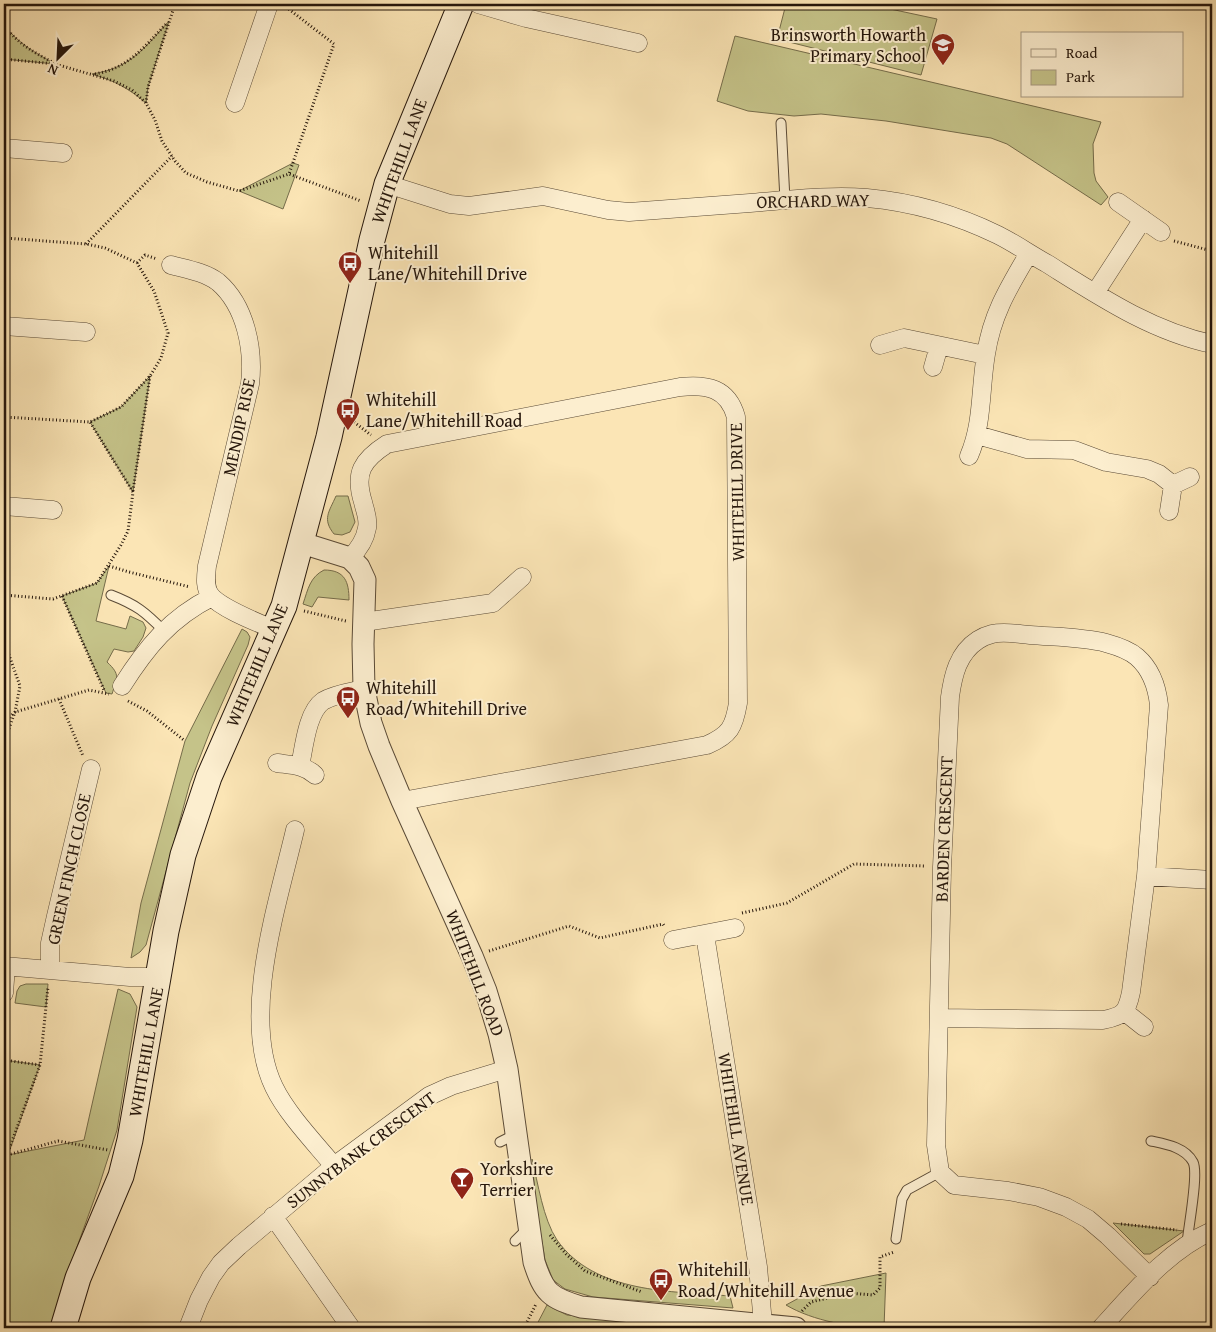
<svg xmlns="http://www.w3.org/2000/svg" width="1216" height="1332" viewBox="0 0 1216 1332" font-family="'Gentium Book Plus',serif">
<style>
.green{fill:#c5c389;stroke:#756c4a}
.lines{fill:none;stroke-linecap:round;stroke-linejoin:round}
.service-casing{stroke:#5a4a36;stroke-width:11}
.minor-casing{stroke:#5a4a36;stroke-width:19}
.tertiary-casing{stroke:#5a4a36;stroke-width:23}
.secondary-casing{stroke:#25160b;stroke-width:27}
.path{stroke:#25160b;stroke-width:3;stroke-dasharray:1 2.5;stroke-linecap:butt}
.service{stroke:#fceecf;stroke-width:9}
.minor{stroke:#fceecf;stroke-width:18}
.tertiary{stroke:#fceecf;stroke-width:21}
.secondary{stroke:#fceecf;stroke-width:25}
.labels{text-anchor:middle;stroke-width:4;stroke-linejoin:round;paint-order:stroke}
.poi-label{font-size:18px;fill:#25160b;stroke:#fceecf;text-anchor:start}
.street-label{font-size:18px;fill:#25160b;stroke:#fceecf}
</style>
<rect width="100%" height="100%" fill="#fbe5b5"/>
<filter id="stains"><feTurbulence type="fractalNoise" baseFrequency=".004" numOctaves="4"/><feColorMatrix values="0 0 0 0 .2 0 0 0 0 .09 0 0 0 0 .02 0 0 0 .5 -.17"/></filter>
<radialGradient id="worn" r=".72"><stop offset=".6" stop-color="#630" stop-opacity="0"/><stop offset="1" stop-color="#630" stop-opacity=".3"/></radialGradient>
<path class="green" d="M 786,4 L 867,4 L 937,19 L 921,75 L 777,39 Z
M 169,21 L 148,87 L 146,103 C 128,88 115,81 92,74 C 131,68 144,48 169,21 Z
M 4,25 C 19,44 34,52 55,64 L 4,59 Z
M 735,36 L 1101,122 L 1093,144 L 1094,173 L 1096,181 L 1108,197 L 1101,205 L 1007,144 L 991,138 L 886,121 L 821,114 L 794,116 L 748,111 L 717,101 Z
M 293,163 L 299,165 L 283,209 L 239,191 Z
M 150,376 L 133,492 L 90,422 L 121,407 Z
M 336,496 L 348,496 L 355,522 L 350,532 L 342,535 L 334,534 C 322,519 329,512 336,496 Z
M 109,566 L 96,621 L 126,629 L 130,616 L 143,622 L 146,628 L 143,637 L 134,651 L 128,652 L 114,649 L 107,662 C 121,675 117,678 112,694 L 106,693 L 62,596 L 97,583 Z
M 324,570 C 345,570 349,582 349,600 L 318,597 L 312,607 L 303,604 C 308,589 310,577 324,570 Z
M 242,629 L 247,632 L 250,637 L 248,645 L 212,726 L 190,783 L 146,945 L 140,952 L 131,958 L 141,903 L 185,741 Z
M 26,984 L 48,984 L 46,1007 L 15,1003 L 17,991 L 20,986 Z
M 118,989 L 130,994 L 137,1007 L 117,1130 L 99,1186 L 60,1294 L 54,1328 L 4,1328 L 4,1156 L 7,1155 L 4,1131 L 4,1060 L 40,1065 L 8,1155 L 84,1140 Z
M 532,1159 C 538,1183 543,1219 557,1240 C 595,1294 672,1291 730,1296 L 733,1308 L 593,1297 L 565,1289 L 553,1280 L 545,1260 L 536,1206 Z
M 1113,1223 L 1184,1231 L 1150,1254 L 1144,1254 Z
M 886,1273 L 884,1328 C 853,1328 813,1321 786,1305 L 821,1286 Z
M 547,1305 L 567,1315 L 696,1328 L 535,1328 Z"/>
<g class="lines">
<g class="service-casing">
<path id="service" d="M 781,123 L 785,200
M 111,595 C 137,605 145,612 164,631
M 1151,1141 C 1165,1144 1185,1147 1193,1162 C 1199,1174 1188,1228 1187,1244
M 500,1142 L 516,1134
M 896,1239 L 902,1199 L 907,1190 L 940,1172
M 515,1241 L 527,1229"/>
</g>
<g class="minor-casing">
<path id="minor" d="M 478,4 L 526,18 L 638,43
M 235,103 L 269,4
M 4,148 L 63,153
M 387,184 L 450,204 L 469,206 L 543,196 L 608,210 L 629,212 C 669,209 710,206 750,203 C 789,200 828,195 867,198 C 912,202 957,215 998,235 C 1014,243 1030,254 1046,263 C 1099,296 1151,331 1212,344
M 1118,202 L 1161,232
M 171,265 C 186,269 205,272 218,282 C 246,306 254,350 250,384 L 207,566 C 206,576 204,588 211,596 C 222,609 259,623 275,630
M 1095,293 L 1143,219
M 4,326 L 86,332
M 880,345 L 904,338 L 985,355
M 933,367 L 939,346
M 977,435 L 1027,449 L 1074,450 L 1106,462 L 1147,469 L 1159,474 L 1173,485
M 969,456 C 983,424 980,389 986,354 C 992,314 1009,287 1029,253
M 4,506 L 53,510
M 1169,511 L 1173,485 L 1190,477
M 350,558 C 358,550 365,540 367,528 C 369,519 365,511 363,502 C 354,473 362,460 387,444 L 680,387 C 707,384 728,388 736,417 L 738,703 C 734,727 730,735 707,745 L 402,801
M 364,622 L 493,603 L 522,577
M 122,686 C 146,648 170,618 212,597
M 277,763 C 291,765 305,765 315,775
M 300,766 C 304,748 307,712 323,701 C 335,694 351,692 364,689
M 295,830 C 278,903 240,1017 274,1087 C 287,1114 315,1143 334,1166
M 1146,876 L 1212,880
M 705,935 L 758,1267 L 763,1324
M 673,940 L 735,928
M 4,966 L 130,977 L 159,977
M 50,970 L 50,943 L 56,916 L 91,769
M 4,993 L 6,966
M 1125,1012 L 1144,1027
M 939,1018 L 1103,1020 C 1124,1016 1127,1012 1131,992 L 1146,876 L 1159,705 C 1157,687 1152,670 1137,657 C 1129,650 1117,646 1106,643 C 1083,637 1054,637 1030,635 C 1018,634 1004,631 992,634 C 988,635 981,638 978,640 C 958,653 953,675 950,697 L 942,867 L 936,1145 L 940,1172 L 954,1185 L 1008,1191 L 1039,1197 L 1066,1207 L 1088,1219 L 1108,1236 L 1150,1277
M 273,1216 L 351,1328
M 188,1328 L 199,1300 L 211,1277 L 221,1263 L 239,1246 L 334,1166 L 429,1096 L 451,1086 L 507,1069
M 1101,1328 C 1133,1293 1168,1250 1212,1231"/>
</g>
<g class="tertiary-casing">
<path id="tertiary" d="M 302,543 L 350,558 L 359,567 L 365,580 L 363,644 L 364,689 L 371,723 L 379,746 L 402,801 L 472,956 L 486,991 L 499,1034 L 507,1069 L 534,1262 C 544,1293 550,1298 581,1307 L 796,1328"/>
</g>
<g class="secondary-casing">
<path id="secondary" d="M 63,1328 L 78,1278 L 121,1176 L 130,1140 L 166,931 L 183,855 L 209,777 L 284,606 L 329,437 L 372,240 L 387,184 L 461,4"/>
</g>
<path class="path" d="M 286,7 L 334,44 L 289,174
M 4,25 C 18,44 32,51 52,62
M 4,59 L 55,64 L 114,81 L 132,90 L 146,103 L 155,120 L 162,141 L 175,161 L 186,173 L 207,182 L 239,191 L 289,174 L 361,201
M 95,74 C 129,68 144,47 167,23
M 146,103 L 148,87 L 175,4
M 4,238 L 86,244 L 105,248 L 137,263 L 154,291 L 168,333 L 161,358 L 150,376 L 121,407 L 90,422 L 4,417
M 1174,241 L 1212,251
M 86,244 L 172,156
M 137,263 L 145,255 L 157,259
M 354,422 L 371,435
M 133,491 L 150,376
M 109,566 L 129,572 L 190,587
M 4,595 L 53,599 L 97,583 L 121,545 L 128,531 L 133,492 L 90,422
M 62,596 L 104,690
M 304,611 L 346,621
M 4,641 L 20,686 L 15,712 L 4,742
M 59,699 L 83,756
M 128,701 L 147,711 L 185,741
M 4,722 L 15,712 L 89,690 L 109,694
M 742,913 L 787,903 L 854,864 L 926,866
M 489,951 L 569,926 L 600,938 L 663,924 L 665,927
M 4,1060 L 40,1065
M 4,1131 L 7,1155
M 7,1155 L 40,1065 L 48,987
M 4,1156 L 58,1141 L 108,1150
M 1121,1224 L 1177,1230
M 550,1235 L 566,1254 L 585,1271 L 642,1292
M 802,1311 L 811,1302 L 848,1293 L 873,1295 L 880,1288 L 880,1257 L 894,1252
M 524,1328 L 536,1304"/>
<use href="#service" class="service"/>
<use href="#minor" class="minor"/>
<use href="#tertiary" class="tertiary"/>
<use href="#secondary" class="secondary"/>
</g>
<defs>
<g id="school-pin" transform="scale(1.25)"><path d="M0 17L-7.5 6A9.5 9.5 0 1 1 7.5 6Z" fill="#8f2418" stroke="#fceecf"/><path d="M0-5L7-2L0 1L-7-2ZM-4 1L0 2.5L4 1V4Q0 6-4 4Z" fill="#fff"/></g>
<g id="bus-pin" transform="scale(1.25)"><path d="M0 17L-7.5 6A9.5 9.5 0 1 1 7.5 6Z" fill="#8f2418" stroke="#fceecf"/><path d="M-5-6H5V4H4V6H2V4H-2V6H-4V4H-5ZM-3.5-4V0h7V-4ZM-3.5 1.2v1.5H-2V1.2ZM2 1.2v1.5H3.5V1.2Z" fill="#fff"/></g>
<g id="bar-pin" transform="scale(1.25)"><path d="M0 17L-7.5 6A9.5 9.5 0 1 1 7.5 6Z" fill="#8f2418" stroke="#fceecf"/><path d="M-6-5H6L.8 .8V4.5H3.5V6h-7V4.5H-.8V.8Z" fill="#fff"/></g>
</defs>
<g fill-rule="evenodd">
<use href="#school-pin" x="943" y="45"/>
<use href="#bus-pin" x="350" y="263"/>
<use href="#bus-pin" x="348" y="410"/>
<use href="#bus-pin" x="348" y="698"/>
<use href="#bar-pin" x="462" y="1179"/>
<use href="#bus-pin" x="661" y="1280"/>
</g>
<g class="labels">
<g class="poi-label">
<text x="926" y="41" text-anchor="end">Brinsworth Howarth<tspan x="926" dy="21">Primary School</tspan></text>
<text x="368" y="259">Whitehill<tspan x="368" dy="21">Lane/Whitehill Drive</tspan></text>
<text x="366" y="406">Whitehill<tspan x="366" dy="21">Lane/Whitehill Road</tspan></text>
<text x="366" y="694">Whitehill<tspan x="366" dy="21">Road/Whitehill Drive</tspan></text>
<text x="480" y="1175">Yorkshire<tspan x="480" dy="21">Terrier</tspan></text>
<text x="678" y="1276">Whitehill<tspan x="678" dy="21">Road/Whitehill Avenue</tspan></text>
</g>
<g class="street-label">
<text transform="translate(399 161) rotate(-70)" y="6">WHITEHILL LANE</text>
<text transform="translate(813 201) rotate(-1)" y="6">ORCHARD WAY</text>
<text transform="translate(239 427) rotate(-78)" y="6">MENDIP RISE</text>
<text transform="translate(737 492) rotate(-91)" y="6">WHITEHILL DRIVE</text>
<text transform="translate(257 665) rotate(-67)" y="6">WHITEHILL LANE</text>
<text transform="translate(944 829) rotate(-88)" y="6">BARDEN CRESCENT</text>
<text transform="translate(69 869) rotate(-78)" y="6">GREEN FINCH CLOSE</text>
<text transform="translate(475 973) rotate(69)" y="6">WHITEHILL ROAD</text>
<text transform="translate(146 1052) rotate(-80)" y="6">WHITEHILL LANE</text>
<text transform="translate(736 1129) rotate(81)" y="6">WHITEHILL AVENUE</text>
<text transform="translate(361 1150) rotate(-37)" y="6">SUNNYBANK CRESCENT</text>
</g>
</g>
<rect width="1216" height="1332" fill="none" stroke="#fbe5b5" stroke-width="20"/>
<rect x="5" y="5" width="1206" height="1322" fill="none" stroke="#25160b" stroke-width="2.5"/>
<rect x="10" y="10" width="1196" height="1312" fill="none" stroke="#25160b"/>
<rect x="1021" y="32" width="162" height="65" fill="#fceecf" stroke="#a69881"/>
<rect x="1031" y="49" width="25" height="8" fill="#fceecf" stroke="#a69881"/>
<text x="1066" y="58" font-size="15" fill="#25160b">Road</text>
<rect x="1031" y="70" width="25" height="15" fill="#c5c389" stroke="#a69881"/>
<text x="1066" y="82" font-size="15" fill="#25160b">Park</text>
<g transform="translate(58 58) rotate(204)" stroke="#fceecf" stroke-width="4" paint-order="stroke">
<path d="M0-4L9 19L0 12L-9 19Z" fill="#25160b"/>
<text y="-8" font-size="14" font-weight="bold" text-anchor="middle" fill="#25160b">N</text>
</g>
<rect width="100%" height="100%" filter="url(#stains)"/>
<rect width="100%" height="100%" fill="url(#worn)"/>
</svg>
